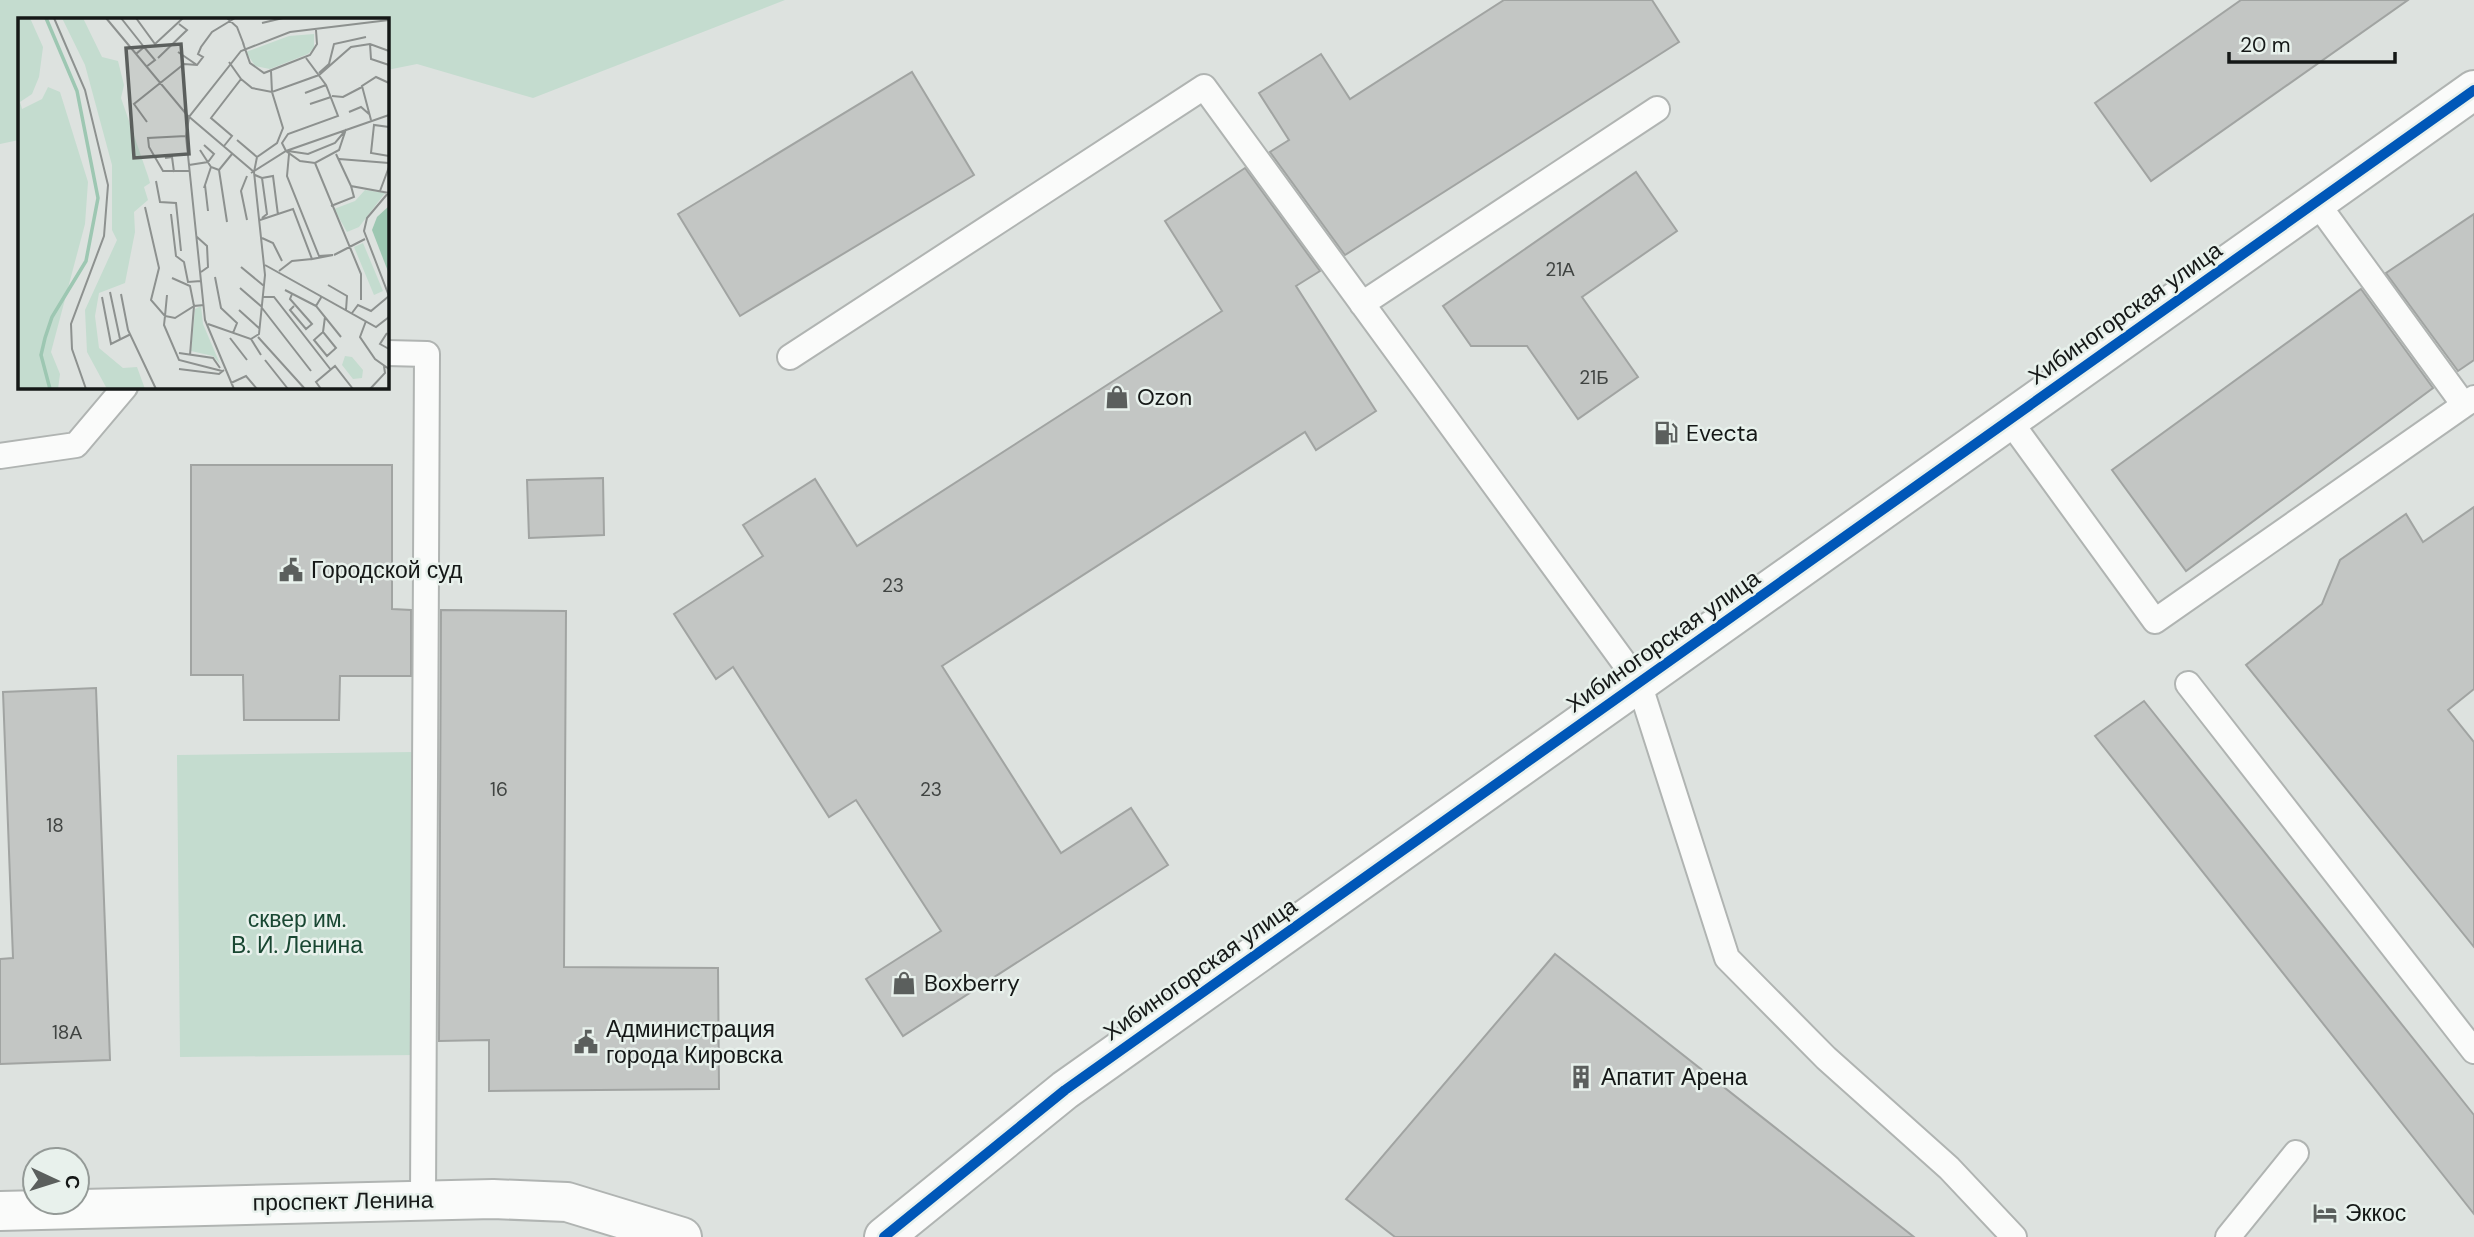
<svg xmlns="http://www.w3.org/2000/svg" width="2474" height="1237" viewBox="0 0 2474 1237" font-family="'DM Sans',sans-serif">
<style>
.green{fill:#c4dccf}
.building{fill:#c3c6c4;stroke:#a1a4a2;stroke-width:2}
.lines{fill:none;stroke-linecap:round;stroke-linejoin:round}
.service-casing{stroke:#b0b4b2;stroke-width:28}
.minor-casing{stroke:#b0b4b2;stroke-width:42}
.secondary-casing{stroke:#b0b4b2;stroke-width:42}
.service{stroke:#fafbfa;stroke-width:24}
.minor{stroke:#fafbfa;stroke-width:38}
.secondary{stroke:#fafbfa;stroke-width:38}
.cycleway-casing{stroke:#e8f1ec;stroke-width:15}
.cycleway{stroke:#0057b8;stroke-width:10}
.labels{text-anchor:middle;stroke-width:5;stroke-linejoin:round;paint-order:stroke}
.number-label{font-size:19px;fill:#404442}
.street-label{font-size:23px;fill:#151817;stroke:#e8f1ec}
.poi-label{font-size:23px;fill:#151817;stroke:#e8f1ec;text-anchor:start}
.park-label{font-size:23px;fill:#194732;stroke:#e8f1ec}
.inset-river{fill:none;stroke:#9dc7b2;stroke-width:3.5}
.inset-road{fill:none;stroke:#8d918f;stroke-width:2}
.view{fill:#5b5f5d;fill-opacity:0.15;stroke:#5b5f5d;stroke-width:3.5}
.inset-edge{fill:none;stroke:#151817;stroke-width:3.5}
</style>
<rect width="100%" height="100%" fill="#dde2df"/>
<path class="green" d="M 0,0 L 785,0 L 533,98 L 417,64 L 387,70 L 387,19 L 19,19 L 19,140 L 0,144 Z
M 414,752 L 417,1055 L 180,1057 L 177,755 Z"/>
<path class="building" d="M 1504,0 L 1652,0 L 1679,42 L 1345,255 L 1270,152 L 1289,140 L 1259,93 L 1321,54 L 1350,99 Z
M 2241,0 L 2408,0 L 2151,181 L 2095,103 Z
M 912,72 L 974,175 L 740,316 L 678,214 Z
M 1245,168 L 1320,271 L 1296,286 L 1376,411 L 1316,450 L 1305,432 L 942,666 L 1061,853 L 1131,808 L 1168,865 L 903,1036 L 866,979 L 941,931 L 856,800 L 829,817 L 733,667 L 716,679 L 674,614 L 763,556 L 743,525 L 815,479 L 857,546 L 1222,311 L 1165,221 Z
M 1636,172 L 1677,231 L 1582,297 L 1638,377 L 1578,419 L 1527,346 L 1471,346 L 1443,306 Z
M 2474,214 L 2474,360 L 2458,371 L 2386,273 Z
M 2361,289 L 2433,388 L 2186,571 L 2112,470 Z
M 191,465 L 392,465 L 392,609 L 411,610 L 411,676 L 340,676 L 339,720 L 244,720 L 243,675 L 191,675 Z
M 603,478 L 604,535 L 529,538 L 527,480 Z
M 2474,507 L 2474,689 L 2448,710 L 2474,742 L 2474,947 L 2246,665 L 2322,604 L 2340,560 L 2406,514 L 2423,542 Z
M 441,610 L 566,611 L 564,967 L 718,968 L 719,1089 L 489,1091 L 489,1040 L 439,1041 Z
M 96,688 L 110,1060 L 0,1064 L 0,959 L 13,958 L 3,692 Z
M 2144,701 L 2474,1115 L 2474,1214 L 2095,736 Z
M 1555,954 L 1914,1237 L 1395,1237 L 1346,1199 Z"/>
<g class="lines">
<g class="service-casing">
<path id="service" d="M 2317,203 L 2464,405 L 2474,398
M 1362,304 L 1657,109
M 387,353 L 427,354 L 423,1199
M 790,357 L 1204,87 L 1639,683 L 1727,958 L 1826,1058 L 1949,1168 L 2014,1237
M 2009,420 L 2155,621 L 2464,405
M 0,456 L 76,445 L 125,387
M 2188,684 L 2474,1051
M 2228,1237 L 2296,1153"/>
</g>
<g class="minor-casing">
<path id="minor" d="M 884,1237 L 1065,1090 L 2474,90"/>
</g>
<g class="secondary-casing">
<path id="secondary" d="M 0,1211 L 493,1199 L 567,1202 L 682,1237"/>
</g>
<use href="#service" class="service"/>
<use href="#minor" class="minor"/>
<use href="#secondary" class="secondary"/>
<g class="cycleway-casing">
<path id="cycleway" d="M 884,1237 L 1065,1090 L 2474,90"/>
</g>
<use href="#cycleway" class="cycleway"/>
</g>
<defs>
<g id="shop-bare" transform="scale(1.89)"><path d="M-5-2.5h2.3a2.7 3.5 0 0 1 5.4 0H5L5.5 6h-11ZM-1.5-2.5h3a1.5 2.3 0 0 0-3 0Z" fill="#5b5f5d" stroke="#e8f1ec" stroke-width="2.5" paint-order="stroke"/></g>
<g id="fuel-bare" transform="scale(1.89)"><path d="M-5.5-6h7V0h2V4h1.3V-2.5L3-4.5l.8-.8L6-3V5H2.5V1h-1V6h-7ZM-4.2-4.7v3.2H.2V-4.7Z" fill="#5b5f5d" stroke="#e8f1ec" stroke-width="2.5" paint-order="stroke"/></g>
<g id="civic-bare" transform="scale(1.89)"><path d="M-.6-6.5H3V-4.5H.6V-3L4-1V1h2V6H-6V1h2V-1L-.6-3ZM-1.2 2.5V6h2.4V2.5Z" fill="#5b5f5d" stroke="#e8f1ec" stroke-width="2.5" paint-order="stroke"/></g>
<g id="building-bare" transform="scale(1.89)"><path d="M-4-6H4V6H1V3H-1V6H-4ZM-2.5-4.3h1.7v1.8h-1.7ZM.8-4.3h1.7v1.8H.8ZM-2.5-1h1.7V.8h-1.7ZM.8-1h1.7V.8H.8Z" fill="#5b5f5d" stroke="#e8f1ec" stroke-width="2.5" paint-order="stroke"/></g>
<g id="hotel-bare" transform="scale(1.89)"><path d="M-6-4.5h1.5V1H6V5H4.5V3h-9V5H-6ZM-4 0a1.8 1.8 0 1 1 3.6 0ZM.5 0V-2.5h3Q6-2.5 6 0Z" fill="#5b5f5d" stroke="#e8f1ec" stroke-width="2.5" paint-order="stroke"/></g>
</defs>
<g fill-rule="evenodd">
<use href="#shop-bare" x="1117" y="397"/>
<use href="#fuel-bare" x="1666" y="433"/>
<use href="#civic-bare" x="291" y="570"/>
<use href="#shop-bare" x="904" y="983"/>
<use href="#civic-bare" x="586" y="1042"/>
<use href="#building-bare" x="1581" y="1077"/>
<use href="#hotel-bare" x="2325" y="1213"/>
</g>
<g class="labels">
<g class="number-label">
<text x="1560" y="276">21А</text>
<text x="1594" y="384">21Б</text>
<text x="893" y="592">23</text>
<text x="499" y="796">16</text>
<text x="931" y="796">23</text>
<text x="55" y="832">18</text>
<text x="67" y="1039">18А</text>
</g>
<g class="street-label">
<text transform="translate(2125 313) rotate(-35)" y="8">Хибиногорская улица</text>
<text transform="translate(1663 641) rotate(-35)" y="8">Хибиногорская улица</text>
<text transform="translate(1200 969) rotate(-35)" y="8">Хибиногорская улица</text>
<text transform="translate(343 1201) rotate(-1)" y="8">проспект Ленина</text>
</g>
<g class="poi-label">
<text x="1137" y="405">Ozon</text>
<text x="1686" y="441">Evecta</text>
<text x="311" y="578">Городской суд</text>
<text x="924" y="991">Boxberry</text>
<text x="606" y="1037">Администрация<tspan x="606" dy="26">города Кировска</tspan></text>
<text x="1601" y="1085">Апатит Арена</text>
<text x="2345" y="1221">Эккос</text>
</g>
<g class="park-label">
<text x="297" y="927">сквер им.<tspan x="297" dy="26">В. И. Ленина</tspan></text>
</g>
</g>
<g transform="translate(18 18)">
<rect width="371" height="371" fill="#dde2df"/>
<path d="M 0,0 L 12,0 L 25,29 L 21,59 L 14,76 L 2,84 L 4,91 L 24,81 L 30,69 L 42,74 L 70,164 L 67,206 L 33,334 L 42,356 L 40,371 L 0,371 ZM 44,0 L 65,0 L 84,39 L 100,43 L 106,67 L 103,80 L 130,158 L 132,165 L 126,169 L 130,182 L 116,194 L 117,214 L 107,265 L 81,275 L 77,298 L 81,330 L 105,350 L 119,349 L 127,371 L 89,371 L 69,334 L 67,292 L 99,222 L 94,212 L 94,147 L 67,47 ZM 296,16 L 296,30 L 290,36 L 252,51 L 237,48 L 228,34 L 271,18 ZM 347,172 L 367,175 L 341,209 L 329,214 L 316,191 L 337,183 ZM 345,225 L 365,273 L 356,277 L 336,229 ZM 183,288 L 185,306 L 202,346 L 195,338 L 173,333 L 177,291 ZM 327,338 L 334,339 L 345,352 L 344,360 L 335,361 L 324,347 Z" fill="#c4dccf"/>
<path d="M 371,188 L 371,256 L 354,212 L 359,199 Z" fill="#9dc7b2"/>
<path class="inset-river" d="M 28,0 L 59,73 L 80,180 L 68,243 L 34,299 L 27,320 L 23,337 L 32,371"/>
<path class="inset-road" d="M 36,0 L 67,72 L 90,167 L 86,218 L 53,306 L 54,331 L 68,371M 88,0 L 169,97 L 236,154M 103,0 L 126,29 L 118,36M 118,0 L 137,26 L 165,0M 209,0 L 219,9 L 226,27M 244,5 L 265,0M 225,25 L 232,45 L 246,55 L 292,37 L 299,26 L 298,12M 352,26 L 353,41 L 371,47M 126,29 L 137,42 L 128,49M 160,34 L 179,47M 140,40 L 169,12 L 161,6M 288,40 L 308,67 L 320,98 L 270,116 L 264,125 L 268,133 L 282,143 L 297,145 L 321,132 L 328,111M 301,55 L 311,46 L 316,26 L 348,19M 223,61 L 234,70 L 254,74 L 301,57 L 333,29 L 352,26 L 371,33M 287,75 L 308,67M 314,78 L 325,79 L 344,69M 292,86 L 313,79M 331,94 L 343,89 L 351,96M 353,102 L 344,68 L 358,59 L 371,65M 129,104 L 116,86 L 166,46 L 179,47 L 185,39 L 180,36 L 183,29 L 194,14 L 217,0M 371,109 L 356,107 L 353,135 L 371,138M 168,118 L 130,120 L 131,129 L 145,153 L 172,153M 219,122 L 239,139 L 259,125 L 265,110 L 254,74 L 253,53M 206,128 L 214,118 L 193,100 L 223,61 L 211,44M 182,132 L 193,149 L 201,152 L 214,136M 270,133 L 290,136 L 317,125 L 327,113M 318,136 L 333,168 L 371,175M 147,140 L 154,139 L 156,154M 321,141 L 371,145M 297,145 L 343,256 L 343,282M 171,147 L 190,144 L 196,136 L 186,127M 201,152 L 209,204M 233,155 L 268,133 L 371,97M 237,157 L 244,160 L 249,196 L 244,200M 229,158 L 223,173 L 229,202M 244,160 L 255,158 L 260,197M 138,163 L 142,184 L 158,185 L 163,233M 187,167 L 190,193M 186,170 L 193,149M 362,173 L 371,149M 371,174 L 349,200 L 346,213 L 371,278M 313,188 L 336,179 L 333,168M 127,189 L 141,250 L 133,282 L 147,298 L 146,307 L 161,342 L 204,353M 153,196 L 158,238 L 166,244 L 170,264 L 183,263M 242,202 L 275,191 L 294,241 L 315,237 L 301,238 L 269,158 L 271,136M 179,219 L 189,228 L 190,249 L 183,254M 244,220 L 255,225 L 264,243M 316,237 L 347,221M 247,247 L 358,309 L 371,299M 223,249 L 246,268M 261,253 L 274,243 L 294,241M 197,259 L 203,290 L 219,305 L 215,315M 310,267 L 329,278 L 328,292M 222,270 L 244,289M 267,272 L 298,288M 92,274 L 102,321M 103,276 L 110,312 L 138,371M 274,276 L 272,281 L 294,306 L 288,311 L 272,292 L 276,288M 149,277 L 147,298 L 157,300 L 176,288 L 172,268 L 154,260M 304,278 L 298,288 L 323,319M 84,279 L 93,326 L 113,316M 245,279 L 256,279 L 313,352M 244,290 L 293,353M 221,292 L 242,311M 334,295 L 340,287 L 353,293 L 371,278M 348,303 L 342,319 L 357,341 L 371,351M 190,306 L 233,321 L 243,337M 305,314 L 296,322 L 309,338 L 318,330 L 305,314 L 307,299M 369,315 L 362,326 L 371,331M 240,319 L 287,371M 212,320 L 229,342M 233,321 L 241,316 L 247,257 L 236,154 L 239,139M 161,335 L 195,340 L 202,350M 172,337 L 176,288 L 186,287M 247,342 L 270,371M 161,351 L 201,356 L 206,352M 213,365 L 228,358 L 239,371M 216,371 L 187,302 L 168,118 L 171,99 L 223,33 L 272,14 L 371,2M 303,371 L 298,364 L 317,348 L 335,371M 352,371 L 367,355 L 366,348"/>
<path class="view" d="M 163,26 L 171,136 L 116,140 L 108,30 Z"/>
<rect width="371" height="371" class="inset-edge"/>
</g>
<g transform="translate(56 1181) rotate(94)"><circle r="33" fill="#e8f1ec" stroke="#949a97" stroke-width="2"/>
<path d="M0-5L12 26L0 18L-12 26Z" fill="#5b5f5d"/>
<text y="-10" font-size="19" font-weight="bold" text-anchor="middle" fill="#151817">С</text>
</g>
<path d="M2229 52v10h166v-10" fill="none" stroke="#151817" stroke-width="3.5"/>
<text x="2240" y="52" font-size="21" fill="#151817" stroke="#e8f1ec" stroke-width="5" paint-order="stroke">20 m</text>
</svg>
